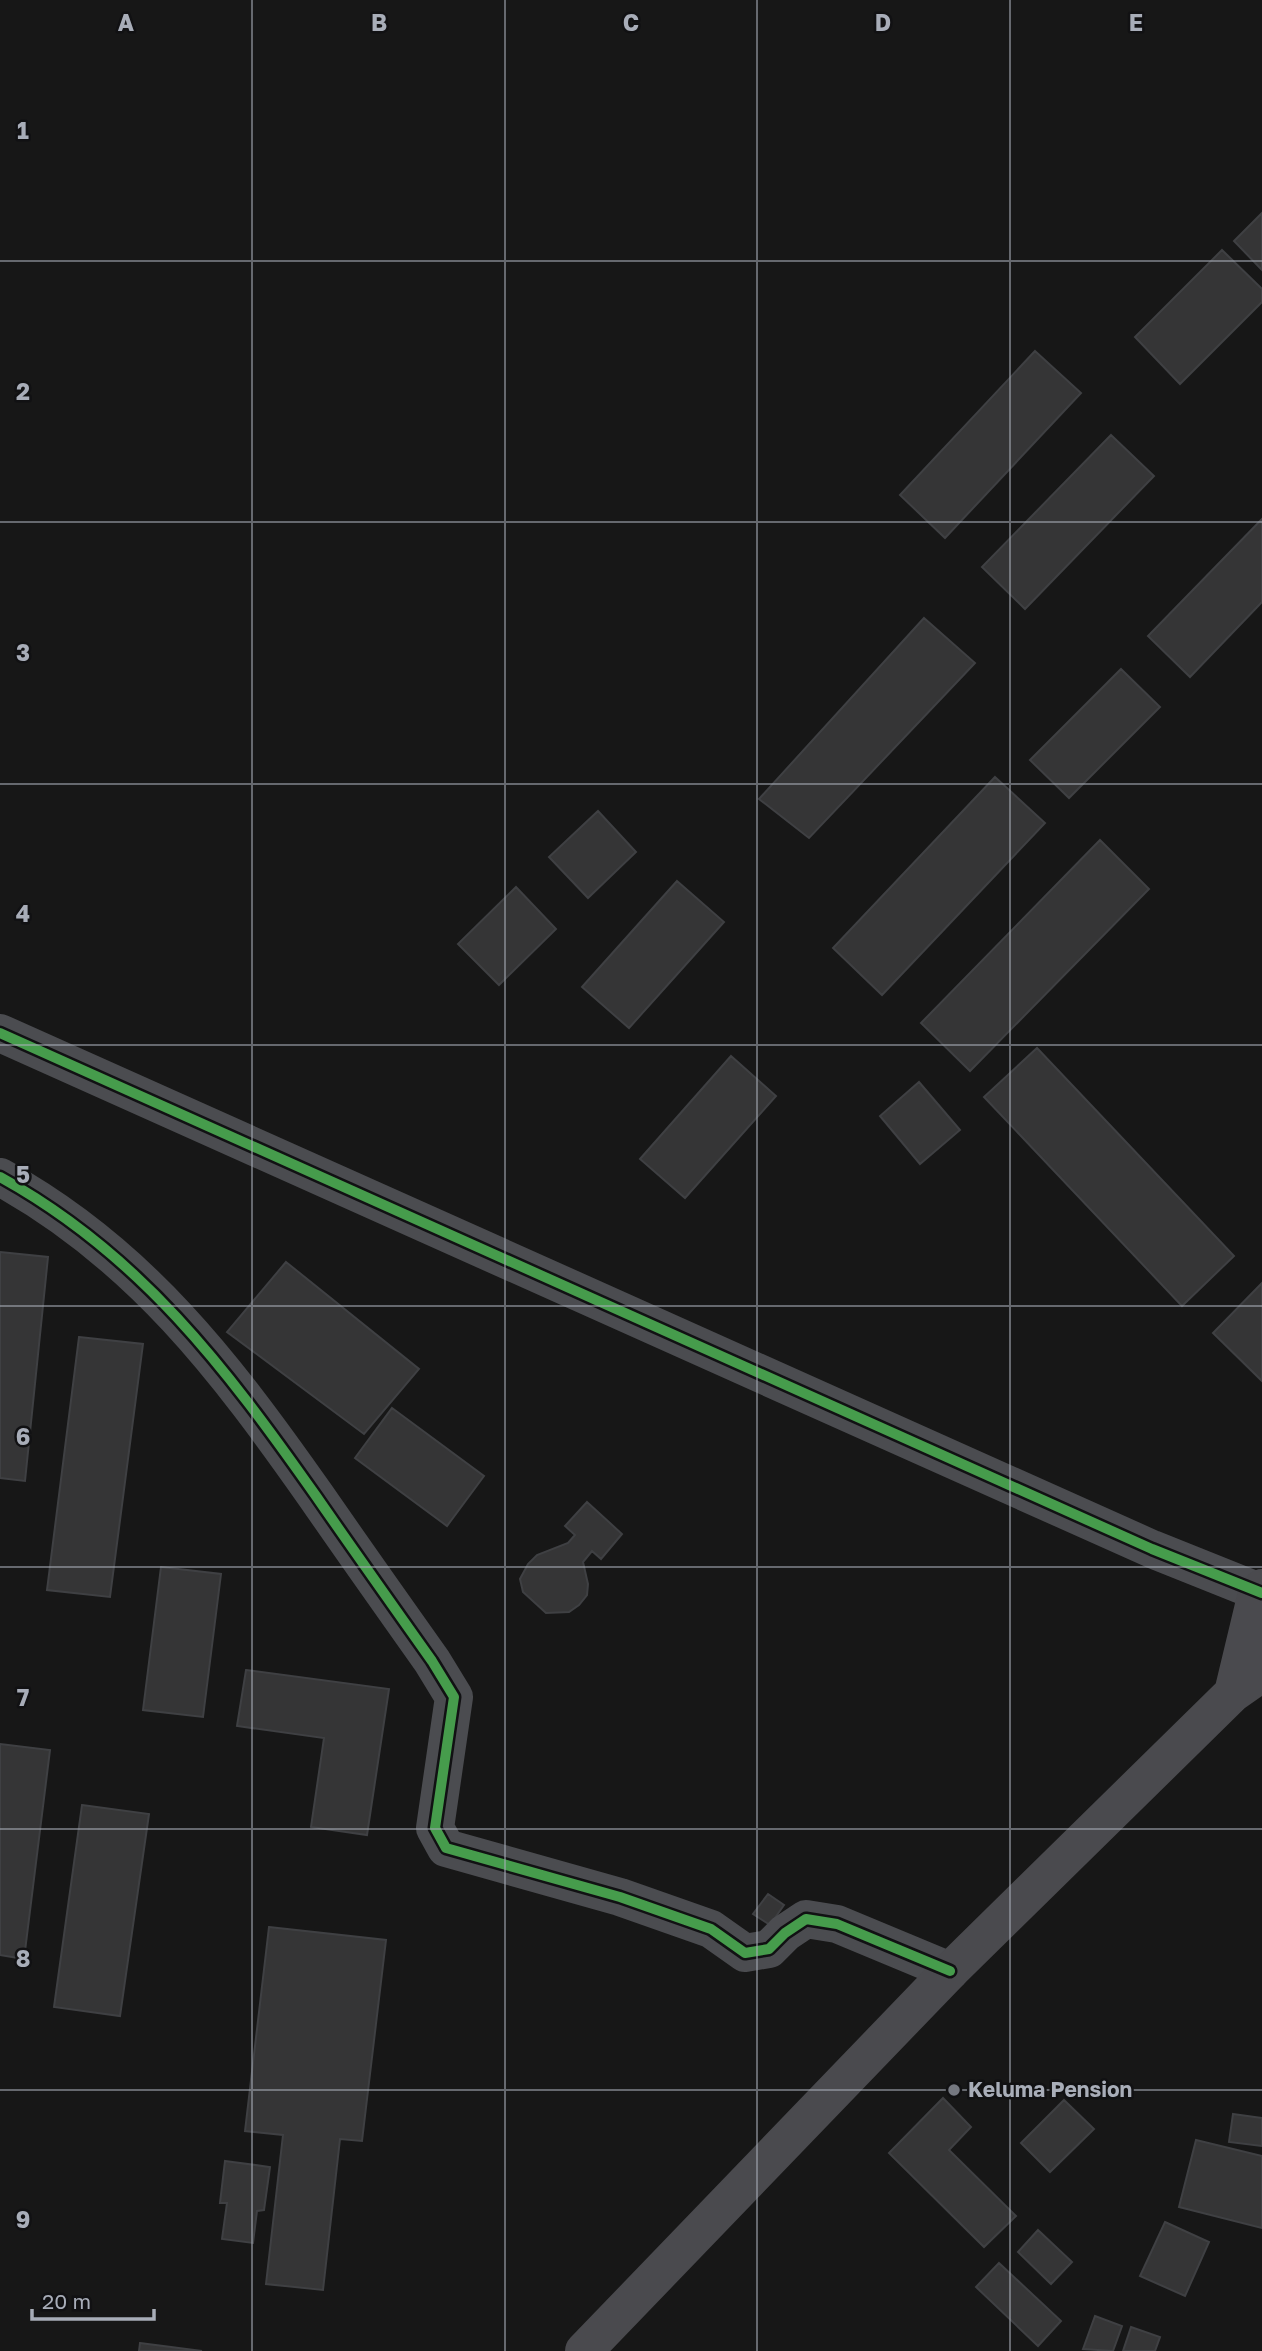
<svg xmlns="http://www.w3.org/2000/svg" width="1262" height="2351" viewBox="0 0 1262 2351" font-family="'Golos Text',sans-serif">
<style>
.building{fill:#353536;stroke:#3f4043;stroke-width:2}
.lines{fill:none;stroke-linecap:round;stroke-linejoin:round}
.minor{stroke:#4b4c50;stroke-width:38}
.secondary{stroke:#4a4a4e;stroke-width:38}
.cycleway-casing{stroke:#111113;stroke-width:15}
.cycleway{stroke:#469c4c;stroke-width:10}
.grid{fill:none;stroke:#a8adb8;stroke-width:2;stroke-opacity:0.55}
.poi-dot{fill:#757880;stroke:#111113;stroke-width:2.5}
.labels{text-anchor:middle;stroke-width:5;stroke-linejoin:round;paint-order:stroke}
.poi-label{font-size:21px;font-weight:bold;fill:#a8adb8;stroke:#111113;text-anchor:start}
.grid-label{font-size:23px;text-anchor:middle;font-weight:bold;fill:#a8adb8;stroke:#111113;stroke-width:5;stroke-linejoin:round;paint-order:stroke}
</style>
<rect width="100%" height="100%" fill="#171717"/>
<path class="building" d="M 1262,213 L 1262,270 L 1234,241 Z
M 1222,250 L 1262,289 L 1262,302 L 1180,384 L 1135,337 Z
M 1035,351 L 1081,393 L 945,538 L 900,495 Z
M 1111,435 L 1154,476 L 1025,609 L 982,567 Z
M 1262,519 L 1262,602 L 1190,677 L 1148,636 Z
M 924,618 L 975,663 L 809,838 L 759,799 Z
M 1121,669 L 1160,707 L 1069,798 L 1030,760 Z
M 995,777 L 1045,823 L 882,995 L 833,948 Z
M 598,811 L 636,852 L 588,898 L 549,857 Z
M 1100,840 L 1149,889 L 970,1071 L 921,1023 Z
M 677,881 L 724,922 L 629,1028 L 582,987 Z
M 516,887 L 556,929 L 499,985 L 458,944 Z
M 1037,1048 L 1234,1256 L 1182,1306 L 984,1097 Z
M 731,1056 L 776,1096 L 685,1198 L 640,1159 Z
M 919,1082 L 960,1130 L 920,1164 L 880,1116 Z
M 0,1252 L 48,1257 L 25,1481 L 0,1478 Z
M 286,1262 L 419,1369 L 364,1434 L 227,1332 Z
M 1262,1283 L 1262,1381 L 1213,1333 Z
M 79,1337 L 143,1344 L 110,1597 L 47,1590 Z
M 392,1408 L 484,1476 L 447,1526 L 355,1458 Z
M 587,1502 L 622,1534 L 601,1559 L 592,1551 L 583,1562 L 588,1584 L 587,1595 L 579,1605 L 569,1612 L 546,1613 L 523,1592 L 520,1579 L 528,1564 L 537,1555 L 568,1543 L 575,1535 L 565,1526 Z
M 161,1567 L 221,1574 L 203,1717 L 143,1710 Z
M 246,1670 L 389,1689 L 367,1835 L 311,1827 L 324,1738 L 237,1726 Z
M 0,1744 L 50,1750 L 24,1959 L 0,1955 Z
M 82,1805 L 149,1814 L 120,2016 L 54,2007 Z
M 768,1894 L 784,1905 L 770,1925 L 753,1914 Z
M 269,1927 L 386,1940 L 362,2141 L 340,2139 L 323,2290 L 266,2284 L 283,2135 L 245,2131 Z
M 943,2098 L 971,2127 L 949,2150 L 1016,2216 L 984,2247 L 889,2153 Z
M 1064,2100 L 1094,2129 L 1050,2172 L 1021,2143 Z
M 1233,2114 L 1262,2118 L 1262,2146 L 1229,2142 Z
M 1196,2140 L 1262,2156 L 1262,2228 L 1179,2207 Z
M 225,2161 L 270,2167 L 264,2210 L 257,2211 L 253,2243 L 222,2239 L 227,2203 L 220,2203 Z
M 1165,2222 L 1209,2242 L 1185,2296 L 1140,2276 Z
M 1038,2230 L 1072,2262 L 1051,2284 L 1018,2252 Z
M 999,2263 L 1061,2321 L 1038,2346 L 976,2287 Z
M 1095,2316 L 1122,2326 L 1113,2351 L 1083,2349 Z
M 1131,2327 L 1160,2337 L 1155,2351 L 1123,2351 Z
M 140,2343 L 202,2351 L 139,2351 Z"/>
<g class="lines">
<path class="minor" d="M 0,1033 L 1152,1549 L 1262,1593
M 0,1177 C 140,1254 226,1368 316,1496 C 354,1551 393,1606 432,1661 L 454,1697 L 435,1828 L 446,1848 L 620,1897 L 711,1929 L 745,1953 L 769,1949 L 785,1933 L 806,1919 L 837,1924 L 950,1971"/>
<path class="secondary" d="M 1233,1693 L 1257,1593 L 1262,1588
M 584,2351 L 950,1971 L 1233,1693 L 1262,1673"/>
<g class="cycleway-casing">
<path id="cycleway" d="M 0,1033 L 1152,1549 L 1262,1593
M 0,1177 C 140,1254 226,1368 316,1496 C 354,1551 393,1606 432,1661 L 454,1697 L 435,1828 L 446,1848 L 620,1897 L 711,1929 L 745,1953 L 769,1949 L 785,1933 L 806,1919 L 837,1924 L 950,1971"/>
</g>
<use href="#cycleway" class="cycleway"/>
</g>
<path class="grid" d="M 252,0 L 252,2351M 505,0 L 505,2351M 757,0 L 757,2351M 1010,0 L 1010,2351M 0,261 L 1262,261M 0,522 L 1262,522M 0,784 L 1262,784M 0,1045 L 1262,1045M 0,1306 L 1262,1306M 0,1567 L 1262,1567M 0,1829 L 1262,1829M 0,2090 L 1262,2090"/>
<circle class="poi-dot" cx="954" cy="2090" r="7"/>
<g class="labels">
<g class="poi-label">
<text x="968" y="2097">Keluma Pension</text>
</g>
</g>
<g class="grid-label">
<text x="126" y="31">A</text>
<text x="379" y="31">B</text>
<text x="631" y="31">C</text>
<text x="883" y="31">D</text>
<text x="1136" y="31">E</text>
<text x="23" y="139">1</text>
<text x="23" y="400">2</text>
<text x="23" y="661">3</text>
<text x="23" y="922">4</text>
<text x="23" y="1183">5</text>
<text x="23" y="1445">6</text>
<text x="23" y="1706">7</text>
<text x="23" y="1967">8</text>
<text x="23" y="2228">9</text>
</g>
<path d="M32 2309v10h122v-10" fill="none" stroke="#a8adb8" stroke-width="3.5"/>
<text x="42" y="2309" font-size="21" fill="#a8adb8" stroke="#111113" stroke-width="5" paint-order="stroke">20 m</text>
</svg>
